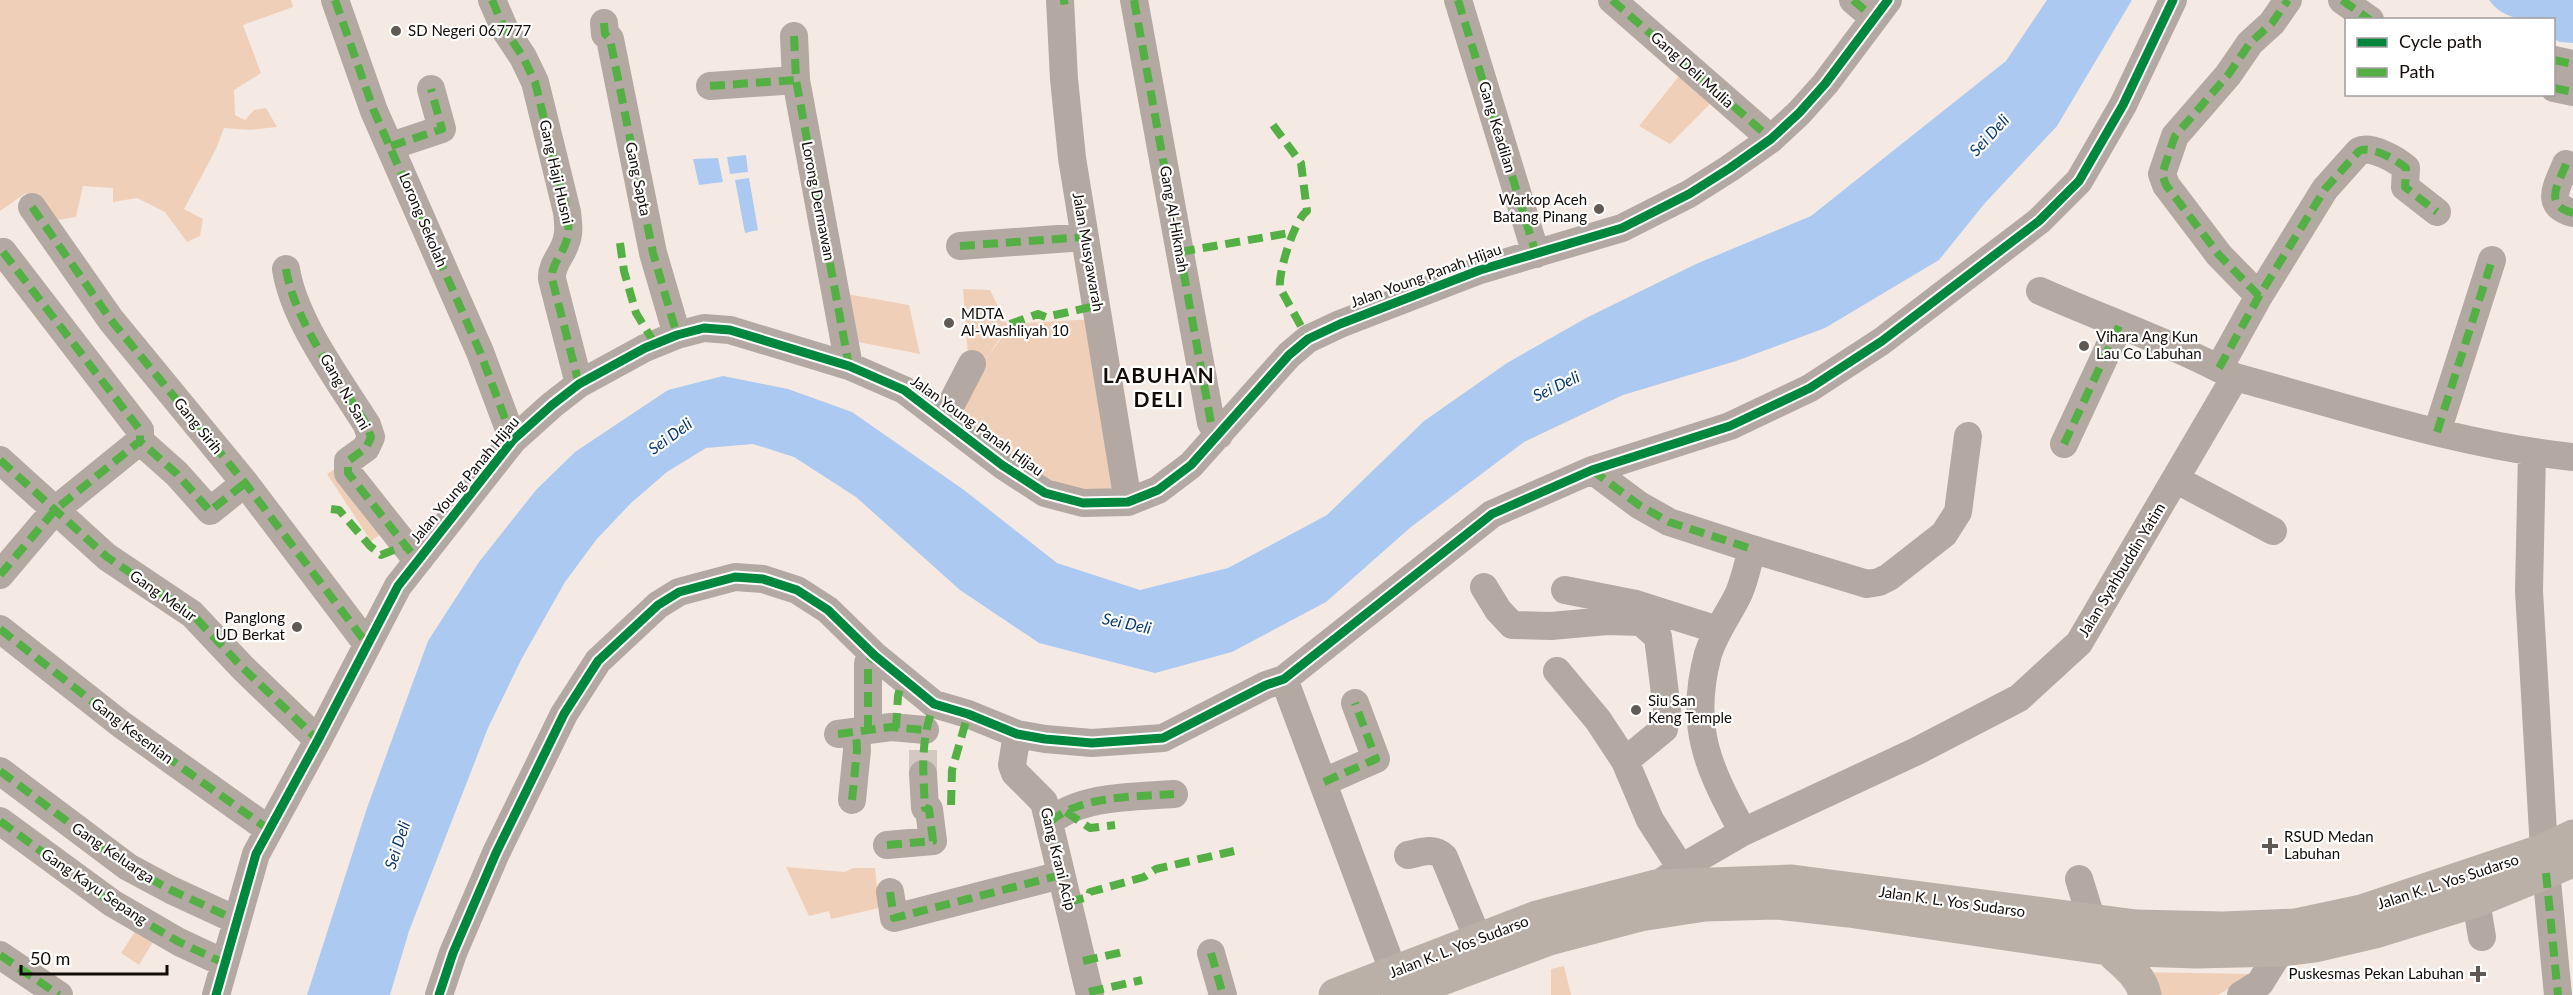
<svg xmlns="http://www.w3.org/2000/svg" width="2573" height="995" viewBox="0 0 2573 995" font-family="Lato,sans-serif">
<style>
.green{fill:#f0cfb8}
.water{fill:#acc9f1}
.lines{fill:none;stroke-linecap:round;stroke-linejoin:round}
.minor-tunnel{stroke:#d3c9c2;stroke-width:28;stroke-dasharray:28 14;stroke-linecap:butt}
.minor{stroke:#b3a9a2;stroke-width:28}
.highway{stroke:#bab0a8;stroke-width:33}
.quiet{stroke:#54b044;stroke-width:8;stroke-dasharray:15 8;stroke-linecap:butt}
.cycleway-casing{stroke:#fff;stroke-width:13}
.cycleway{stroke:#00873e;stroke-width:9}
.poi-dot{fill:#615954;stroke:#fff;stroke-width:2}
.labels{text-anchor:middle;stroke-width:4.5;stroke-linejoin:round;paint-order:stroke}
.poi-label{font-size:15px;fill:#120b07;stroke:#fff;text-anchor:start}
.street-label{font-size:15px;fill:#120b07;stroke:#fff}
.water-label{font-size:16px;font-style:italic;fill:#07396d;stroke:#fff}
.district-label{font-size:21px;font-weight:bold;letter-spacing:1.5px;fill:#120b07;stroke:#fff}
</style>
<rect width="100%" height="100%" fill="#f5eae3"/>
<path class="green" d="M 0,0 L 291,0 L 293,7 L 243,25 L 261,73 L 234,90 L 235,115 L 245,120 L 254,110 L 266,108 L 277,127 L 250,130 L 224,128 L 216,149 L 184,209 L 203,219 L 200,236 L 187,242 L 165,212 L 137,198 L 113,202 L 113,188 L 83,186 L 76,217 L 46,222 L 26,193 L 0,211 Z
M 1683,71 L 1716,98 L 1670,144 L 1639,126 Z
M 963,289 L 990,290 L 1008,326 L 985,361 L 1009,327 L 1025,323 L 1095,319 L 1121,492 L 1090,492 L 1044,481 L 953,416 L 968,356 Z
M 847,294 L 909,305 L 920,354 L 853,341 Z
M 338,467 L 385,531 L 371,541 L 327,474 Z
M 786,867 L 845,872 L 853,868 L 875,868 L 879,908 L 831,919 L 829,911 L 809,916 Z
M 138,927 L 153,942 L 139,965 L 121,953 Z
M 1564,966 L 1571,995 L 1551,995 L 1551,969 Z
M 2141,972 L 2253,974 L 2218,995 L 2152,995 Z"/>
<path class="water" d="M 2047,0 L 2132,0 L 2057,126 L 1985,203 L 1939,260 L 1825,328 L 1736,361 L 1623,395 L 1524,442 L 1411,527 L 1326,602 L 1232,652 L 1155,673 L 1039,643 L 960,590 L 856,497 L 794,457 L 753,444 L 706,448 L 667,472 L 631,503 L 596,540 L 565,582 L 522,658 L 488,728 L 409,931 L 390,995 L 307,995 L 367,808 L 428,641 L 479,562 L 536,490 L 575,452 L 668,390 L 723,376 L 788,389 L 852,412 L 964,490 L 1057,563 L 1140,590 L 1228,568 L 1327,515 L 1424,421 L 1507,363 L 1588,317 L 1696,264 L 1811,216 L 2006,61 Z
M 2489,0 L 2573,0 L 2573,43 L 2560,42 L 2554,39 L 2554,20 C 2529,20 2505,22 2489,0 Z
M 746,155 L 748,172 L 730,174 L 727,157 Z
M 718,158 L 723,182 L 699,185 L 693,159 Z
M 749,178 L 758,230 L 745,233 L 735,180 Z"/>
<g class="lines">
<path class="minor-tunnel" d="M 923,750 L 923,774"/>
<path class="minor" d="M 335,0 L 374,111 L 480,352 L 513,440
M 492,0 L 505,30 L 523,57 L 535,82 L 567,212 C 568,222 570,232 566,242 C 562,256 551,264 552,279 L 579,384
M 1060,0 L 1064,79 L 1072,158 L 1128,502
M 1134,0 L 1211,423 L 1219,435
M 1458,0 L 1536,254
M 1612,0 L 1771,139
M 1853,0 L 1874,18
M 2342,0 L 2370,20
M 604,23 L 605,34 L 610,39 L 653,253 L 677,335
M 794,36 L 796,80 L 849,366
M 2554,60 L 2573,64
M 710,86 L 796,80
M 2554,88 L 2573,92
M 391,146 L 442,129 L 431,89
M 2566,164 C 2558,185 2543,205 2573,213
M 32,207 L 111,320 L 245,483 L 367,644
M 960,246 L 1085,237
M 3,252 L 140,430 L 140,441
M 286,269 C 294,321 339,380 367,425 L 371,437 L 366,448 L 348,461 L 348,473 L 417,560
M 2040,291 C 2105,320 2172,343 2235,377
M 2259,296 L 2219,255 L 2166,185 L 2162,174 L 2175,136 L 2228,75 L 2250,43 L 2272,23 L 2288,0
M 2219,368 L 2259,296 L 2325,189 L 2359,151 C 2371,145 2397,160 2406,168 L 2405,187 L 2437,212
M 943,420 L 972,364
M 2437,432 L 2492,260
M 2064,444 L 2119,326
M 2532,453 L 2529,591 L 2544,850 L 2558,995
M 0,460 L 107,557 L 192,614 L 243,668 L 318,740
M 1592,470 L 1639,505 L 1669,522 L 1752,549
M 2177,480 L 2273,531
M 0,575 L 55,510 L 140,441 L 177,474 L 210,511 L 245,483
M 1484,587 L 1498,610 L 1512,625 L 1551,626 L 1607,621 L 1641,622 L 1658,637 L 1667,710 L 1664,729 L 1625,761
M 1565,590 L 1636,604 L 1718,630
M 0,629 L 122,725 L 268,829
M 1557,671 L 1598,720 L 1625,761 L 1650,820 L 1681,868
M 1284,679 L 1401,992
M 868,730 L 868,663 L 874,655
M 838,734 L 891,727 L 925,730
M 1017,734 L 1012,765 L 1015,773 L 1044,802 L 1090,995
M 0,771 L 128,867 L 171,890 L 236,920
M 1324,782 L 1376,759 L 1355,703
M 852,800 L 857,750 L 856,732
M 0,821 L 112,903 L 179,942 L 224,963
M 1050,822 C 1081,795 1134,797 1174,794
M 1743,832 C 1709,769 1688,728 1708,654 C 1715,632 1729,614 1739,593 C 1745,579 1748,563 1752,549 L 1867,584 L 1879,582 L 1889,577 L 1944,534 L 1958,512 L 1968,436
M 887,845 L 933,841 L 929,809 L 925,808 L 923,774
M 1408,855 C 1422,852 1433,847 1444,857 L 1478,939
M 2079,879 L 2092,921
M 890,892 L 894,918 L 1061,875
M 1651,894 L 1656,886 L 1681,868 L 1743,832 L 1917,751 L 2019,698 L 2079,643 L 2235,377 C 2346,407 2458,445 2573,457
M 2476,901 L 2482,937
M 1211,953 L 1223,995
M 0,955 L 59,995
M 216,995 L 256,854 L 318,740 L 398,586 L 513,440 L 552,405 L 579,384 L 645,348 L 677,335 L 704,328 L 730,330 L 849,366 L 904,390 L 1002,465 L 1045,493 L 1083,503 L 1128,502 L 1158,490 L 1191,465 L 1289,355 L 1308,339 L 1340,324 L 1480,270 L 1622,228 L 1689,194 L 1730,168 L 1771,139 L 1799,113 L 1825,84 L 1888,0
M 439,995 L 453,953 L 496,853 L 564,714 L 598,661 L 658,605 L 679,592 L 735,577 L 763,579 L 797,590 L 828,610 L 874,655 L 934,704 L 968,714 L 1017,734 L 1045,739 L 1092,743 L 1163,738 L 1266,685 L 1284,679 L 1492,514 L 1592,470 L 1730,426 L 1810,388 L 1882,341 L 2039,221 L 2079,181 L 2123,105 L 2173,0
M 2241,995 L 2260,983 L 2290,935"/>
<path class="highway" d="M 2108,949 C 2122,962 2141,975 2145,995
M 1335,995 L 1537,917 L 1656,886 L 1792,881 L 2136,926 L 2223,928 L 2296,925 L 2362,911 L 2544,850 L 2573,836
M 1399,995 L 1549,939 L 1640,915 L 1705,905 L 1776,903 L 1849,911 L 2108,949 L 2196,952 L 2283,950 L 2315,946 L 2375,932 L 2476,901 L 2573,861"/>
<path class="quiet" d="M 335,0 L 374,111 L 480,352 L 513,440
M 492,0 L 505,30 L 523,57 L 535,82 L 567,212 C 568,222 570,232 566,242 C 562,256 551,264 552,279 L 579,384
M 1134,0 L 1211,423 L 1219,435
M 1458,0 L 1536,254
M 1612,0 L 1771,139
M 1853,0 L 1874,18
M 2342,0 L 2370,20
M 1060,1 L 1068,0
M 604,23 L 605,34 L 610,39 L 653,253 L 677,335
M 794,36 L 796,80 L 849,366
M 2554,60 L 2573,64
M 710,86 L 796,80
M 2554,88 L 2573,92
M 1273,125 L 1301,163 L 1307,211 C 1294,220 1278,273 1280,288 L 1308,339
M 391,146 L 442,129 L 431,89
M 2566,164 C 2558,185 2543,205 2573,213
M 32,207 L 111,320 L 245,483 L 367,644
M 620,243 L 624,271 L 636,313 L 655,344
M 960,246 L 1085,237
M 3,252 L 140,430 L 140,441
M 1180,252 L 1295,232
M 286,269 C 294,321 339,380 367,425 L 371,437 L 366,448 L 348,461 L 348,473 L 417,560
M 2259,296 L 2219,255 L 2166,185 L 2162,174 L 2175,136 L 2228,75 L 2250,43 L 2272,23 L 2288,0
M 1010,324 L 1038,314 L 1046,317 C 1063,313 1080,310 1097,305
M 2219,368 L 2259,296 L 2325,189 L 2359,151 C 2371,145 2397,160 2406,168 L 2405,187 L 2437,212
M 2437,432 L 2492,260
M 2064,444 L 2119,326
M 0,460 L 107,557 L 192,614 L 243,668 L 318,740
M 1592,470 L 1639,505 L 1669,522 L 1752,549
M 331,509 L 339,510 L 370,546 L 381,555 L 404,546
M 0,575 L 55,510 L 140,441 L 177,474 L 210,511 L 245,483
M 0,629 L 122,725 L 268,829
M 896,728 L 898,696 L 902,680
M 868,730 L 868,663 L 874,655
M 838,734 L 891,727 L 925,730
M 0,771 L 128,867 L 171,890 L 236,920
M 1324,782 L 1376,759 L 1355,703
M 852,800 L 857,750 L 856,732
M 951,805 L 952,770 L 968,714
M 1066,812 L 1090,828 L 1115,825
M 0,821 L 112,903 L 179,942 L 224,963
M 1050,822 C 1081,795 1134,797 1174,794
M 887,845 L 933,841 L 929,809 L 925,808 C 923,769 920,742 934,704
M 2546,873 L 2558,995
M 890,892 L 894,918 L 1061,875
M 1069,902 L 1088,897 L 1090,892 L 1144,877 L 1156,869 L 1234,851
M 1211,953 L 1223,995
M 0,955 L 59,995
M 1083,961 L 1123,952
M 1089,992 L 1142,980"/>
<g class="cycleway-casing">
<path id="cycleway" d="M 216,995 L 256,854 L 318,740 L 398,586 L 513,440 L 552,405 L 579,384 L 645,348 L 677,335 L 704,328 L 730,330 L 849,366 L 904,390 L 1002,465 L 1045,493 L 1083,503 L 1128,502 L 1158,490 L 1191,465 L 1289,355 L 1308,339 L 1340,324 L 1480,270 L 1622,228 L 1689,194 L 1730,168 L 1771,139 L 1799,113 L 1825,84 L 1888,0
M 439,995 L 453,953 L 496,853 L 564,714 L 598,661 L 658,605 L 679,592 L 735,577 L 763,579 L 797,590 L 828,610 L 874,655 L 934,704 L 968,714 L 1017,734 L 1045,739 L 1092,743 L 1163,738 L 1266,685 L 1284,679 L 1492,514 L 1592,470 L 1730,426 L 1810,388 L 1882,341 L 2039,221 L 2079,181 L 2123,105 L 2173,0"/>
</g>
<use href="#cycleway" class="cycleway"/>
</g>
<g class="poi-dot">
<circle cx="396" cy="31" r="6"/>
<circle cx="1599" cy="209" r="6"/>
<circle cx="949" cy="323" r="6"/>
<circle cx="2084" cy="346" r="6"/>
<circle cx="297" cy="627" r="6"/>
<circle cx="1636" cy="710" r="6"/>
<path d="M2267 837h6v6h6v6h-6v6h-6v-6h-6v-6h6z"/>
<path d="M2475 965h6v6h6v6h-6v6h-6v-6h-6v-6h6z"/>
</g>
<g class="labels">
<g class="poi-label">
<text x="408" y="36">SD Negeri 067777</text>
<text x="1587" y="205" text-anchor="end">Warkop Aceh<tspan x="1587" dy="17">Batang Pinang</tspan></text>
<text x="961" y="319">MDTA<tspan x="961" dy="17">Al-Washliyah 10</tspan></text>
<text x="2096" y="342">Vihara Ang Kun<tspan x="2096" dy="17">Lau Co Labuhan</tspan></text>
<text x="285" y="623" text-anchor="end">Panglong<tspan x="285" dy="17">UD Berkat</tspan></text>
<text x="1648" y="706">Siu San<tspan x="1648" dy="17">Keng Temple</tspan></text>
<text x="2284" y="842">RSUD Medan<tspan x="2284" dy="17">Labuhan</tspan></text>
<text x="2464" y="979" text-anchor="end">Puskesmas Pekan Labuhan</text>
</g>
<g class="street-label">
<text transform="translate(1692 70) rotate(42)" y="5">Gang Deli Mulia</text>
<text transform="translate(1497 127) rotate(73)" y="5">Gang Keadilan</text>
<text transform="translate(556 172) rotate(77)" y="5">Gang Haji Husni</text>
<text transform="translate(638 179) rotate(78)" y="5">Gang Sapta</text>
<text transform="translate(818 201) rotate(79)" y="5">Lorong Dermawan</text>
<text transform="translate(1174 219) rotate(80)" y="5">Gang Al-Hikmah</text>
<text transform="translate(423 220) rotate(67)" y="5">Lorong Sekolah</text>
<text transform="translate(1088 252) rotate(80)" y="5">Jalan Musyawarah</text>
<text transform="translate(1426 276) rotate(-20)" y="5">Jalan Young Panah Hijau</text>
<text transform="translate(345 392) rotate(60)" y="5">Gang N. Sani</text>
<text transform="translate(198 426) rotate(51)" y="5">Gang Sirih</text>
<text transform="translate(977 426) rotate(36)" y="5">Jalan Young Panah Hijau</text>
<text transform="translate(465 480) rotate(-50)" y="5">Jalan Young Panah Hijau</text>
<text transform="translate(2122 570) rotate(-59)" y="5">Jalan Syahbuddin Yatim</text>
<text transform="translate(163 596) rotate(35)" y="5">Gang Melur</text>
<text transform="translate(132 731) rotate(37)" y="5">Gang Kesenian</text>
<text transform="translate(113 853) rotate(34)" y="5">Gang Keluarga</text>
<text transform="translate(1058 859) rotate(76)" y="5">Gang Krani Acip</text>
<text transform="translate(2448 882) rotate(-18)" y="5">Jalan K. L. Yos Sudarso</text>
<text transform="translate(94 887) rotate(34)" y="5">Gang Kayu Sepang</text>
<text transform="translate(1952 902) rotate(8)" y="5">Jalan K. L. Yos Sudarso</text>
<text transform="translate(1459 947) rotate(-21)" y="5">Jalan K. L. Yos Sudarso</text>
</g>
<g class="water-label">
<text transform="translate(1989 135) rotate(-47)" y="6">Sei Deli</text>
<text transform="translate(1556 386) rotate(-25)" y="6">Sei Deli</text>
<text transform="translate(670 436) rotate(-36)" y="6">Sei Deli</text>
<text transform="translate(1127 623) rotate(12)" y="6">Sei Deli</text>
<text transform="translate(397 845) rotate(-72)" y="6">Sei Deli</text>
</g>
<g class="district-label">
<text x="1159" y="383">LABUHAN<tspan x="1159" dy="24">DELI</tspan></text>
</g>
</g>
<rect x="2345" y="18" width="210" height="78" fill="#ffffff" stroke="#a09d9c" stroke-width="1.5"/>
<rect x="2357" y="38" width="30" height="9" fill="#00873e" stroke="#a09d9c" stroke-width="1.5"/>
<text x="2399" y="48" font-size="18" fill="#120b07">Cycle path</text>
<rect x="2357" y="68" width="30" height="9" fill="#54b044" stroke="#a09d9c" stroke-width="1.5"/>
<text x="2399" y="78" font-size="18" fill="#120b07">Path</text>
<path d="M21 965v9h146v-9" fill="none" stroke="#120b07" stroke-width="3"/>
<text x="30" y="965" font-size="18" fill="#120b07" stroke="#ffffff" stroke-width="4.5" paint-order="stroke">50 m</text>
</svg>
